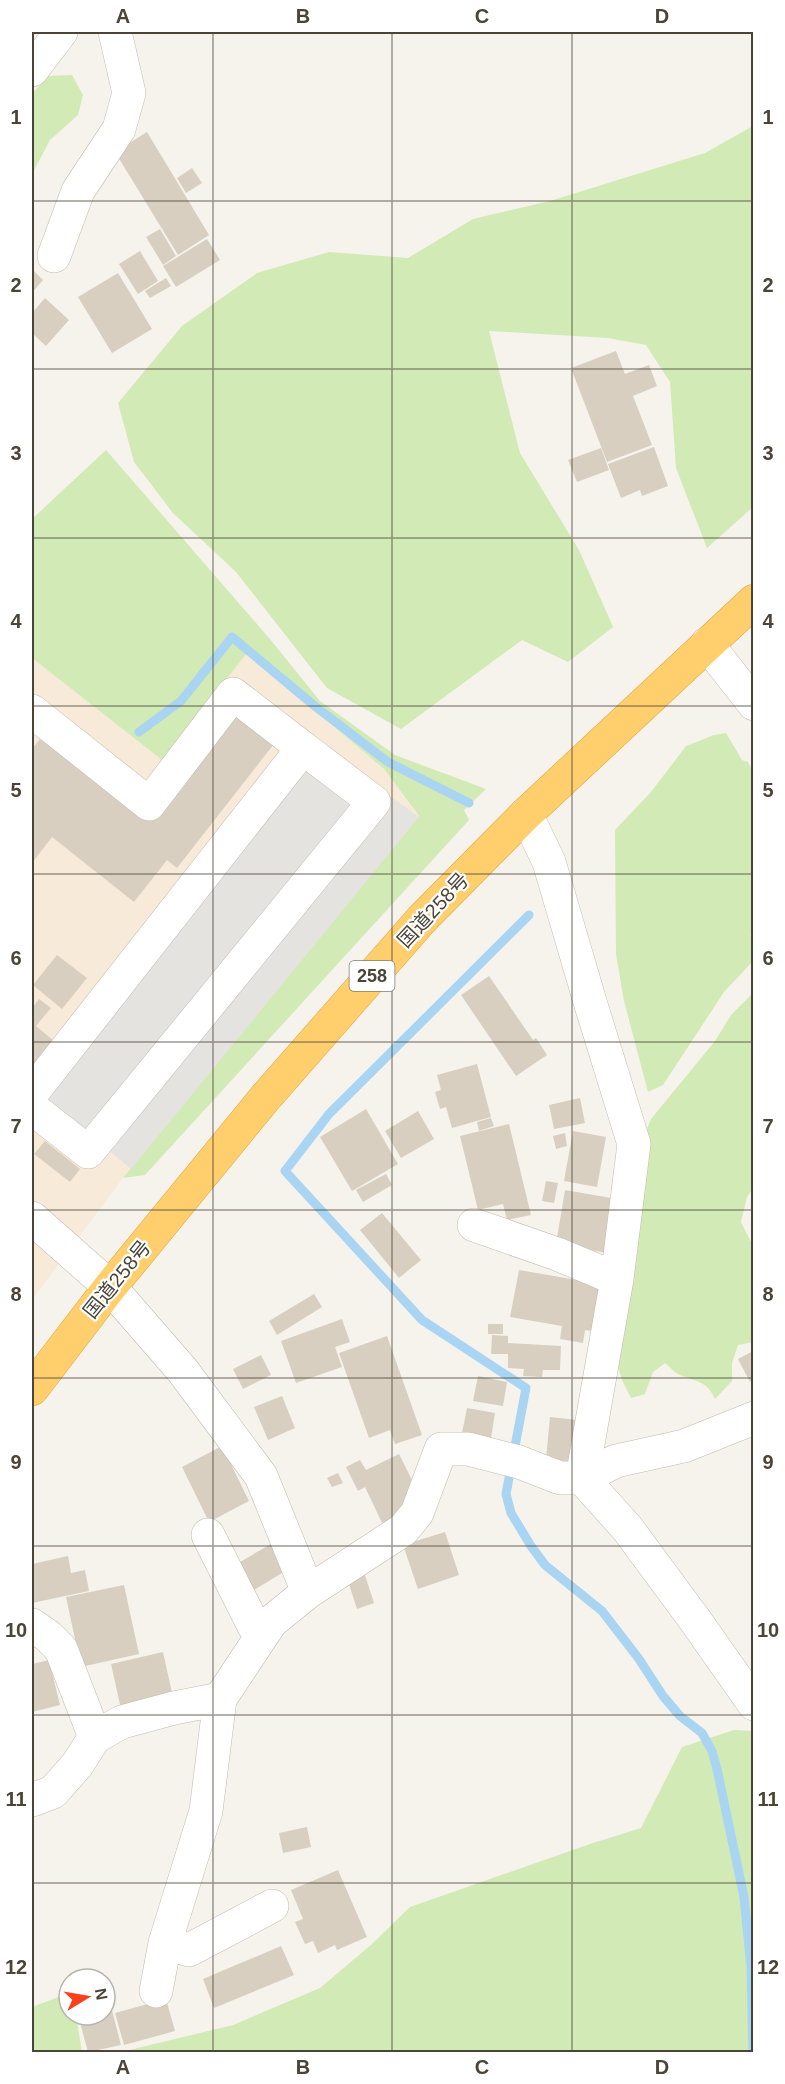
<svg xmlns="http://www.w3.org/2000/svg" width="785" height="2084" viewBox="0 0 785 2084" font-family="Arial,'Noto Sans JP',sans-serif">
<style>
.commercial{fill:#f7ead8}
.green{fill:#d2eab5}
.parking{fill:#e5e3e0}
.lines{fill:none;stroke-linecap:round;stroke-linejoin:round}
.stream{stroke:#a9d4f2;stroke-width:9}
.building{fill:#d8cfc1}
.minor-casing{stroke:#c2bbae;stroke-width:34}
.highway-casing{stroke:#e0a43c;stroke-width:34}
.minor{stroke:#fff;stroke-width:33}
.highway{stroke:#ffcf6e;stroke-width:33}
.grid{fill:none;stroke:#4b4439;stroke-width:1.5;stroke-opacity:0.55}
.labels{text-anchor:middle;stroke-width:4.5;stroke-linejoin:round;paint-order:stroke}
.shield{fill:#fff;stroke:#817c74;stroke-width:1.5}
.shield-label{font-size:18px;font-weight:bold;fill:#4b4439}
.street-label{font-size:20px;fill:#4b4439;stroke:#fff}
.neatline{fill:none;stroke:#4b4439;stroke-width:2}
.grid-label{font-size:20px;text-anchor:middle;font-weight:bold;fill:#4b4439}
</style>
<rect width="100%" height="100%" fill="#f6f3ec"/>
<path class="commercial" d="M 246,653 L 384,769 L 419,817 L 123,1178 L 32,1300 L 32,658 L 162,760 Z"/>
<path class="green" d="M 72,75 L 83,95 L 78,115 L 50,140 L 32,174 L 32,94 L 48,76 Z
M 753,126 L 753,507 L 707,548 L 676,468 L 670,382 L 646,345 L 608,338 L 489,331 L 520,453 L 579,550 L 613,627 L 568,662 L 522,640 L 401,729 L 327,688 L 236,572 L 173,513 L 134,462 L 118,403 L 182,326 L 257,273 L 329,252 L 408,258 L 473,219 L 550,201 L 705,153 Z
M 106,450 L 269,638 L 320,701 L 395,755 L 486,789 L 464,810 L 469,820 L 145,1175 L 123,1178 L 419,816 L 384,769 L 247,653 L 162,760 L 32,658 L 32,519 Z
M 726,733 L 742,760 L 748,762 L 753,772 L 754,933 L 750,934 L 753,940 L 753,961 L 724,992 L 663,1085 L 648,1092 L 624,1001 L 616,954 L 615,830 L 651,792 L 686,746 L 714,735 Z
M 753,993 L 753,1188 L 747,1197 L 741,1222 L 753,1246 L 753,1342 L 738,1345 L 732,1363 L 732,1381 L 715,1399 C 707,1381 697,1382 680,1375 C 675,1373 670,1367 665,1363 L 653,1372 L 645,1394 L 631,1398 L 623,1382 L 617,1365 L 644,1136 L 651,1119 L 715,1041 L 731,1015 Z
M 734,1730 L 753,1731 L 753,2052 L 121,2052 L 233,2025 L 320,1988 L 372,1944 L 410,1907 L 590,1844 L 641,1828 L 682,1747 Z
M 69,1993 L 69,2015 L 76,2015 L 82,2052 L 32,2052 L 32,2007 Z"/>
<path class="parking" d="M 303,733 L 419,817 L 131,1169 L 107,1149 L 80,1164 L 32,1072 Z"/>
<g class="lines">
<path class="stream" d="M 139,732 L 181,701 L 232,637 L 316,707 L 388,762 L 469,803
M 529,915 L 329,1114 L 285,1171 L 422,1320 L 526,1388 L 506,1494 L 511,1513 L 531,1546 L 545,1565 L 602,1611 L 639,1659 L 663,1696 L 680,1716 L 702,1733 L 712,1751 L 717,1769 L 744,1897 L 751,1967 L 753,2052"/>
</g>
<path class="building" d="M 147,132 L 209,235 L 178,255 L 115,152 Z
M 192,168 L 202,183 L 186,193 L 177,178 Z
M 160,229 L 176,256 L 163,265 L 146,237 Z
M 207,239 L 220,260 L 176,287 L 163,266 Z
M 140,251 L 158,281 L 138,294 L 119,264 Z
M 32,269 L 43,280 L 32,293 Z
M 118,273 L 152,329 L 112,353 L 78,297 Z
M 166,278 L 171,286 L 150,298 L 145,291 Z
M 45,298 L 69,320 L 46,346 L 32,333 L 32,313 Z
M 616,351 L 625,374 L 649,365 L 657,386 L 633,396 L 652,445 L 607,462 L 571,368 Z
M 654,447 L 668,486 L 642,496 L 640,490 L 621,498 L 608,464 Z
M 601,448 L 609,470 L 577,482 L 568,460 Z
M 238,710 L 277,740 L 177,868 L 167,860 L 134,902 L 52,837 L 32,863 L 32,749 L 46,731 L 155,816 Z
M 57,955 L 87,978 L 62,1009 L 33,985 Z
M 489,976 L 533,1040 L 536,1038 L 547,1055 L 516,1076 L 461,995 Z
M 39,999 L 51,1008 L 36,1026 L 54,1041 L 32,1070 L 32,1008 Z
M 477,1064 L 491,1117 L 452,1128 L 446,1107 L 440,1109 L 435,1092 L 441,1090 L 437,1075 Z
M 580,1098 L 585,1123 L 554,1129 L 549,1105 Z
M 366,1109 L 398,1164 L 352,1191 L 320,1137 Z
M 418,1111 L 434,1139 L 401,1158 L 385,1131 Z
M 491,1118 L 494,1126 L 479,1131 L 477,1122 Z
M 509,1124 L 531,1215 L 507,1220 L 503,1204 L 478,1210 L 460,1136 Z
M 573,1131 L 606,1137 L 597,1187 L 564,1181 Z
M 565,1133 L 567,1146 L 556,1149 L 553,1136 Z
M 45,1141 L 80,1169 L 70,1182 L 34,1154 Z
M 386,1174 L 392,1185 L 363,1202 L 356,1190 Z
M 546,1181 L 558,1183 L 554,1203 L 542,1201 Z
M 565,1190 L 617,1199 L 607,1253 L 556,1244 Z
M 382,1213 L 421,1260 L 399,1278 L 360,1230 Z
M 519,1270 L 600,1284 L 592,1331 L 585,1330 L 583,1343 L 560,1339 L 562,1326 L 510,1317 Z
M 314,1294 L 322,1307 L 277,1335 L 269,1321 Z
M 342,1319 L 350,1342 L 335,1347 L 342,1367 L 296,1383 L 281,1341 Z
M 488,1324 L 503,1324 L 503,1334 L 488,1334 Z
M 492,1335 L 508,1336 L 508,1343 L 561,1346 L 560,1370 L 543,1370 L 542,1377 L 523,1376 L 524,1369 L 508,1368 L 508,1354 L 491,1354 Z
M 387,1336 L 422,1435 L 395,1444 L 390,1430 L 369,1438 L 339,1353 Z
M 753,1351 L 753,1380 L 750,1382 L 738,1359 Z
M 261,1355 L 271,1375 L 243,1389 L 233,1369 Z
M 478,1376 L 507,1382 L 503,1406 L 473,1401 Z
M 282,1396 L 295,1428 L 268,1440 L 254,1407 Z
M 467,1408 L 495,1413 L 491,1438 L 462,1433 Z
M 550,1417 L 577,1420 L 574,1462 L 546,1459 Z
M 222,1446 L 249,1501 L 209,1522 L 182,1467 Z
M 399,1454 L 417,1490 L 408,1512 L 383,1525 L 365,1487 L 358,1491 L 346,1467 L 360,1460 L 366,1470 Z
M 338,1473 L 343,1483 L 332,1487 L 327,1478 Z
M 445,1532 L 459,1575 L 418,1589 L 403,1545 Z
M 271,1544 L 287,1570 L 249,1593 L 233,1566 Z
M 68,1556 L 71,1573 L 85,1570 L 89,1591 L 32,1603 L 32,1564 Z
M 363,1569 L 374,1603 L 357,1609 L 346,1575 Z
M 124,1585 L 139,1654 L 81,1667 L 66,1597 Z
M 163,1652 L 173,1697 L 121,1709 L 111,1664 Z
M 49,1660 L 60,1705 L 32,1712 L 32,1664 Z
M 307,1827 L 311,1847 L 283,1853 L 279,1833 Z
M 338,1870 L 367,1937 L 337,1950 L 335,1945 L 318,1953 L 313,1941 L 305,1944 L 295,1922 L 303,1919 L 291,1890 Z
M 281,1946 L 294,1975 L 214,2008 L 203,1979 Z
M 106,1987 L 121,2045 L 88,2052 L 78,2015 L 105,2015 Z
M 166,1999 L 175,2031 L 124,2045 L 115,2013 Z"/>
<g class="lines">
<g class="minor-casing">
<path id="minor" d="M 32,70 L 61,32
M 54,256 L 78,191 L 119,129 L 129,93 L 115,32
M 707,644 L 754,704
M 32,711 L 149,804 L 233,694 L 303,748
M 526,814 L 549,862 L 591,1005 L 634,1144 L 617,1279 L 582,1478 L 627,1528 L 695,1620 L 754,1704
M 32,1093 L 303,748 L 374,802 L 88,1152 L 32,1108
M 32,1218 L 110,1287 L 183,1371 L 261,1476 L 308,1592 L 271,1622 L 220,1699 L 206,1811 L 165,1943
M 474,1225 L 557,1254 L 617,1279
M 208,1535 L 254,1626 L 266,1630
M 308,1592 L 403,1530 L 417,1513 L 441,1449 L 468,1449 L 519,1462 L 560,1478 L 582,1478 L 616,1461 L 684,1446 L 754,1418
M 32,1625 L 48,1636 L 61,1649 L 95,1737
M 32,1800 L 53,1792 L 77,1765 L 95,1737 L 122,1722 L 174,1708 L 220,1699
M 156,1991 L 165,1943 L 189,1950 L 272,1906"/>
</g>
<g class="highway-casing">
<path id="highway" d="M 32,1389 L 110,1287 L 265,1098 L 422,919 L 526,814 L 754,601"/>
</g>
<use href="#minor" class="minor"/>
<use href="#highway" class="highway"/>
</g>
<path class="grid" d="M 213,32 L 213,2052M 392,32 L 392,2052M 572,32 L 572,2052M 32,201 L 754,201M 32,369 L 754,369M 32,538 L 754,538M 32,706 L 754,706M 32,874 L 754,874M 32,1042 L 754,1042M 32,1210 L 754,1210M 32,1378 L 754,1378M 32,1546 L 754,1546M 32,1715 L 754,1715M 32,1883 L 754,1883"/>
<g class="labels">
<rect class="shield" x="349.5" y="961" width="45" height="30" rx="4.5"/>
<g class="shield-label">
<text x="372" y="982">258</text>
</g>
<g class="street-label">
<text transform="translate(433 910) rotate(-47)" y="7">国道258号</text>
<text transform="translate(117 1279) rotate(-51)" y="7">国道258号</text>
</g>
</g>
<rect width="785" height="2084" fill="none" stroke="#ffffff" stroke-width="66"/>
<g transform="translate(87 1997) rotate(79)"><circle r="28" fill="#ffffff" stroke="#b7b4b0" stroke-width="1.5"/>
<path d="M0-4.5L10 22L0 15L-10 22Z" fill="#fc3f1d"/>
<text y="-9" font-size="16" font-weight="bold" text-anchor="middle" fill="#4b4439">N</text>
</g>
<rect x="33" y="33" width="719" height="2018" class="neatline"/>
<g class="grid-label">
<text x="123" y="23">A</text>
<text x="303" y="23">B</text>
<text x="482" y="23">C</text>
<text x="662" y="23">D</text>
<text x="16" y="124">1</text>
<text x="768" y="124">1</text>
<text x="16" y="292">2</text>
<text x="768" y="292">2</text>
<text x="16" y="460">3</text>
<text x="768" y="460">3</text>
<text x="16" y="628">4</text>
<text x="768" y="628">4</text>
<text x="16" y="797">5</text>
<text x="768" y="797">5</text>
<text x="16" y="965">6</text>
<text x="768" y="965">6</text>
<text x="16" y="1133">7</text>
<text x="768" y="1133">7</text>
<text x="16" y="1301">8</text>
<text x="768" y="1301">8</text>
<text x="16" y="1469">9</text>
<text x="768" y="1469">9</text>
<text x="16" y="1637">10</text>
<text x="768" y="1637">10</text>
<text x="16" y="1806">11</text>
<text x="768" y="1806">11</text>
<text x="16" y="1974">12</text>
<text x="768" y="1974">12</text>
<text x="123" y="2074">A</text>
<text x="303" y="2074">B</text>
<text x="482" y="2074">C</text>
<text x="662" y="2074">D</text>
</g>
</svg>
